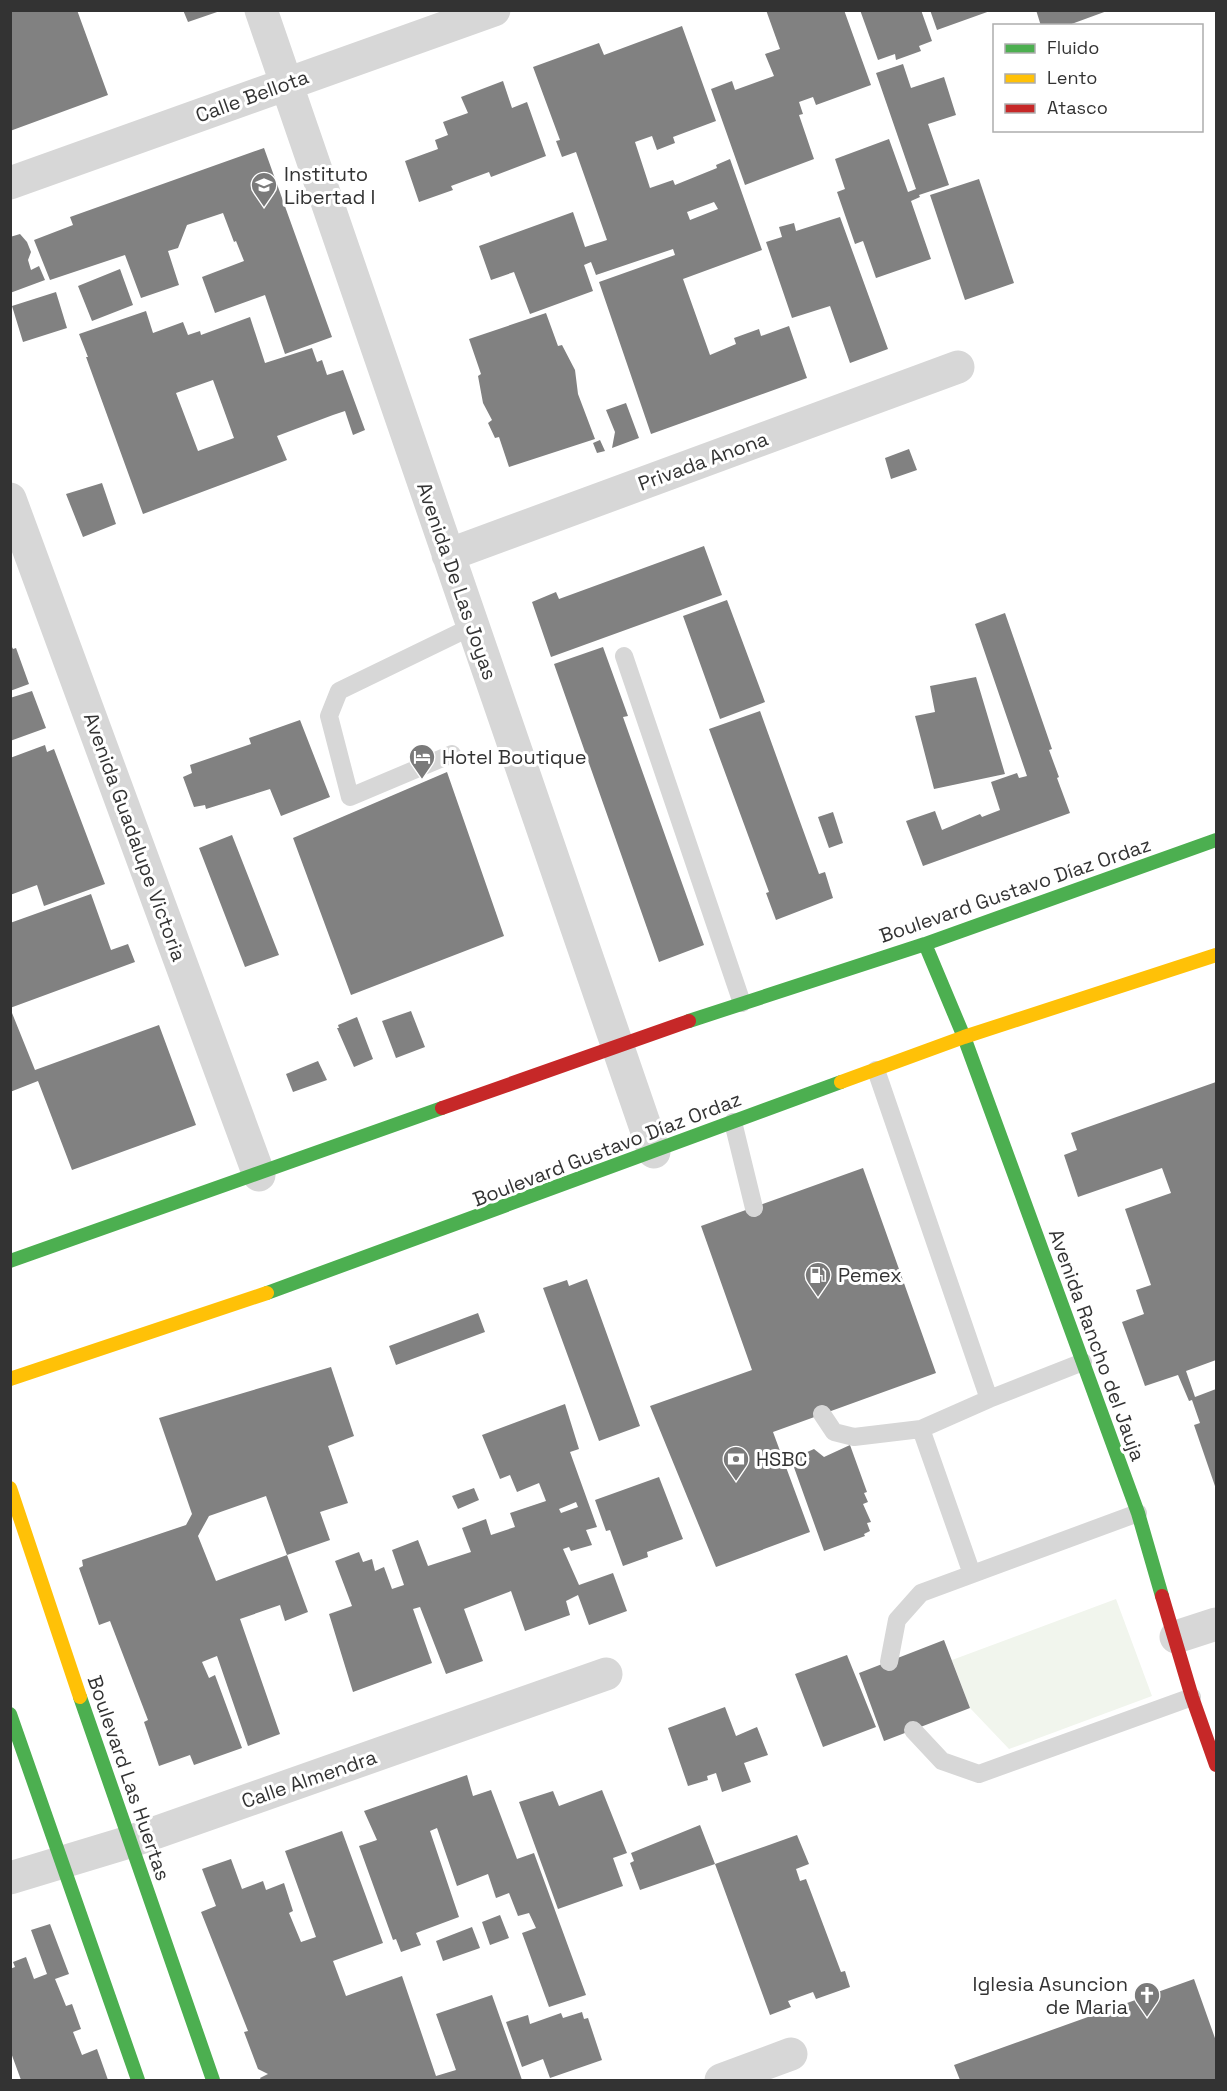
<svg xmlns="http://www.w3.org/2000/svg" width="1227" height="2091" viewBox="0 0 1227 2091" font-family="'Space Grotesk',sans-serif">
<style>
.green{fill:#f1f5ed}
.building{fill:#818181;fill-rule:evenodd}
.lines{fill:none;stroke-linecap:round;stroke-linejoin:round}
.lane{stroke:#d7d7d7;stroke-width:18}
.street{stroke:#d7d7d7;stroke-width:33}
.fast{stroke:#4caf50;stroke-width:14}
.slow{stroke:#ffc107;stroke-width:14}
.jam{stroke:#c62828;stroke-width:14}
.labels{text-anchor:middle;stroke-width:6;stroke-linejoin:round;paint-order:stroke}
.street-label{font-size:20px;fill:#333;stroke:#fff}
.poi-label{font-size:20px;fill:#333;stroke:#fff;text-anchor:start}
</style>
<rect width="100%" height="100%" fill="#fff"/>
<path class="green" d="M 1116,1599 L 1152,1696 L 1009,1749 L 970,1708 L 952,1660 Z"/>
<path class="building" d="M 10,10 L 77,10 L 108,95 L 10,131 Z
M 183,10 L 220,10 L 220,11 L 188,22 Z
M 766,10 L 844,10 L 871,85 L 816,105 L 813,97 L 799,102 L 803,114 L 799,115 L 814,159 L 745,185 L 711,89 L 732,81 L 735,90 L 774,76 L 765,54 L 780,49 Z
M 860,10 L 921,10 L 932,41 L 919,46 L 921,51 L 896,60 L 895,54 L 878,60 Z
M 930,10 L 990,10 L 990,11 L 937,30 Z
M 1036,10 L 1107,10 L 1107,11 L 1066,26 L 1041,26 Z
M 682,26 L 716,121 L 673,137 L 675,143 L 657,150 L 652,136 L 635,142 L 650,188 L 673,180 L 675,185 L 717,168 L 716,165 L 730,159 L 762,250 L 683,279 L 710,355 L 736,344 L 734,338 L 759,329 L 761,336 L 789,326 L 807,378 L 651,434 L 599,282 L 675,255 L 673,249 L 596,275 L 591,262 L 584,265 L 593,291 L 530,314 L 514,272 L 491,280 L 479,246 L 573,212 L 585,247 L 607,240 L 576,152 L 562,157 L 556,141 L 560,140 L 533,67 L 599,43 L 604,55 ZM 714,202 L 718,209 L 690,220 L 687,212 Z
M 903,64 L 911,88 L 944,77 L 956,115 L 928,124 L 949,185 L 919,195 L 920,197 L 911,201 L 931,259 L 876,278 L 863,241 L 855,244 L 837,192 L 845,189 L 835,159 L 889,139 L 908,192 L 916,189 L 876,73 Z
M 503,81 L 512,108 L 527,102 L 546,156 L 491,177 L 489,172 L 451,186 L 453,190 L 419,202 L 405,161 L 438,149 L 435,140 L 448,135 L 443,122 L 468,113 L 461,97 Z
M 264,148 L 332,337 L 285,354 L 265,295 L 215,313 L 202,277 L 244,261 L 236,241 L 234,242 L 223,213 L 187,225 L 178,248 L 168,251 L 179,285 L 141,298 L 125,255 L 50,280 L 34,240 L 73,225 L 70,217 Z
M 979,179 L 1014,283 L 965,300 L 930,195 Z
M 840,217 L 888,349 L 850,363 L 830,306 L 792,318 L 766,242 L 782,237 L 779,227 L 794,223 L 796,231 Z
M 20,234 L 27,242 L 31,252 L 28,260 L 31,270 L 39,266 L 45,280 L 10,293 L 10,237 Z
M 120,269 L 133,305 L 92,321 L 78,286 Z
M 56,292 L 67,328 L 23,342 L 12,306 Z
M 146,311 L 153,333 L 183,322 L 188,335 L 200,331 L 201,335 L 250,317 L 265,363 L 312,348 L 317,362 L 322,360 L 327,375 L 343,370 L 365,430 L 353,435 L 345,411 L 333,415 L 277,436 L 287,460 L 143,514 L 86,357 L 88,357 L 79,334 ZM 213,380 L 234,438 L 198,451 L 176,393 Z
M 546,313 L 558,346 L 562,345 L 575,370 L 578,394 L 595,439 L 509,467 L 499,437 L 495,438 L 488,423 L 492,420 L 483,403 L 478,376 L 481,374 L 469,339 Z
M 626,403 L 639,438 L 612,448 L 615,432 L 606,410 Z
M 600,440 L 605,451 L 597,453 L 593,443 Z
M 909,449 L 917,470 L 891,479 L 885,458 Z
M 102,483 L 116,524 L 83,537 L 66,494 Z
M 704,546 L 722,595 L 551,657 L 532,602 L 556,592 L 559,599 Z
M 727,600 L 765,702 L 720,719 L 683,616 Z
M 1005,613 L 1052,749 L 1049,750 L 1059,777 L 1057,778 L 1070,813 L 923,866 L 906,821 L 935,811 L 942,830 L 980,814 L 982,817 L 1000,810 L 991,782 L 1017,773 L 1019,778 L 1027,776 L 975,624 Z
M 10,643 L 13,649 L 16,648 L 29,684 L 10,691 Z
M 603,647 L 628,716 L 623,717 L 704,945 L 659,962 L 554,664 Z
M 976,677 L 1005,774 L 934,789 L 915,716 L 935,712 L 930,686 Z
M 32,691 L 46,728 L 10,741 L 10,698 Z
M 760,711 L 819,874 L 825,872 L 833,898 L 776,920 L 766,893 L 769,892 L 709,729 Z
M 300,720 L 330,797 L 281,816 L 270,789 L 206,809 L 205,805 L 194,807 L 183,777 L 192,773 L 190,765 L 251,744 L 249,738 Z
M 45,745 L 47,752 L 54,749 L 105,884 L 44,906 L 37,885 L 10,895 L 10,758 Z
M 447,772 L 504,936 L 351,995 L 293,838 Z
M 833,812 L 843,843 L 829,848 L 818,817 Z
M 232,835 L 279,955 L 245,967 L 199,848 Z
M 91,894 L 111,950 L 128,944 L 135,962 L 10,1008 L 10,923 Z
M 10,1008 L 35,1070 L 159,1025 L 196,1125 L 72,1170 L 38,1081 L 10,1092 Z
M 411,1011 L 425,1047 L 396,1058 L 382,1021 Z
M 357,1017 L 373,1059 L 354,1067 L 337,1028 L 339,1028 L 338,1025 Z
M 318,1061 L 327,1080 L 293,1092 L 286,1074 Z
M 1216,1082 L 1216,1360 L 1186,1371 L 1195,1397 L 1216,1389 L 1216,1489 L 1194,1425 L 1200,1423 L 1192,1400 L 1189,1401 L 1178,1375 L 1145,1386 L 1122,1322 L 1144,1314 L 1136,1290 L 1151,1285 L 1125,1209 L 1171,1193 L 1162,1168 L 1078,1197 L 1064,1155 L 1077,1150 L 1071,1133 Z
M 863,1168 L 936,1373 L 773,1432 L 810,1532 L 716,1567 L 650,1406 L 752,1370 L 701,1226 Z
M 587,1279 L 640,1426 L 599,1441 L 543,1288 L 567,1280 L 569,1286 Z
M 478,1313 L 485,1332 L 396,1365 L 389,1346 Z
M 331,1367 L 354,1436 L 328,1446 L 348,1503 L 320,1512 L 330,1540 L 287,1555 L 266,1496 L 209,1516 L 198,1536 L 216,1581 L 287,1555 L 308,1612 L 285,1621 L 280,1605 L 240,1619 L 280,1734 L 248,1746 L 217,1656 L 202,1662 L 209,1678 L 215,1675 L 242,1748 L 194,1765 L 190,1755 L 159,1766 L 144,1722 L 148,1720 L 110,1621 L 99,1625 L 79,1568 L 83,1566 L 82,1560 L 186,1525 L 192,1514 L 159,1418 Z
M 565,1404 L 579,1449 L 570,1452 L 597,1527 L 586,1530 L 592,1545 L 571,1551 L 569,1547 L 563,1549 L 579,1585 L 613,1573 L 627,1611 L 589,1625 L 578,1595 L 566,1601 L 570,1615 L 525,1631 L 511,1591 L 464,1609 L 483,1661 L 446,1674 L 420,1607 L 413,1609 L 432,1663 L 353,1692 L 329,1614 L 352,1606 L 335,1561 L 359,1552 L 363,1562 L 372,1559 L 375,1571 L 384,1567 L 392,1589 L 404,1585 L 392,1550 L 418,1540 L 428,1566 L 471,1552 L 462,1528 L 486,1519 L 491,1535 L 515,1527 L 510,1513 L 546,1501 L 539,1483 L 517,1492 L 510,1475 L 500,1479 L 482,1435 ZM 576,1502 L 578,1507 L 561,1513 L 559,1509 Z
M 850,1445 L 867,1492 L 864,1493 L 868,1502 L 863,1504 L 871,1522 L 867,1523 L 870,1531 L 864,1534 L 865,1536 L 824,1551 L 791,1459 L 814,1449 L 824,1457 Z
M 659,1477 L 683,1539 L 647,1552 L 648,1557 L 623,1566 L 610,1530 L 606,1531 L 595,1500 Z
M 474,1488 L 479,1500 L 458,1509 L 452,1496 Z
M 944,1640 L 970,1708 L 884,1741 L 859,1673 Z
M 847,1655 L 876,1727 L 823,1747 L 795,1674 Z
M 725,1707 L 736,1736 L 757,1727 L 768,1755 L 744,1763 L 751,1782 L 722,1792 L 716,1773 L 707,1776 L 708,1780 L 688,1786 L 668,1728 Z
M 467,1775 L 473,1796 L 491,1790 L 517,1859 L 534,1853 L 586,1995 L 549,2007 L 522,1933 L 536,1928 L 529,1913 L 518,1916 L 509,1893 L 496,1898 L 488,1874 L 457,1886 L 437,1828 L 430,1831 L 459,1917 L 416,1933 L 421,1945 L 401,1952 L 396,1939 L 393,1940 L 359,1846 L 377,1840 L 364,1811 Z
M 602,1790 L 627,1853 L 613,1858 L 623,1886 L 558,1909 L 519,1802 L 553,1791 L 559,1806 Z
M 700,1825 L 715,1864 L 640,1890 L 630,1863 L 634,1861 L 631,1853 Z
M 342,1831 L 383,1943 L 333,1961 L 346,1996 L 402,1976 L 436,2076 L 456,2070 L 436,2014 L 492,1995 L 522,2080 L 261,2080 L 260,2078 L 268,2074 L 258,2069 L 244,2032 L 248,2031 L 201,1912 L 216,1906 L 202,1869 L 231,1859 L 242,1889 L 263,1881 L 266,1890 L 284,1883 L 293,1911 L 289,1913 L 301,1942 L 316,1937 L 285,1851 Z
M 797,1835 L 809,1864 L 796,1869 L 800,1881 L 806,1879 L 841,1972 L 845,1971 L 850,1987 L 816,1999 L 813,1992 L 788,2001 L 791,2007 L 770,2015 L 715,1864 Z
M 500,1915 L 509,1938 L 490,1945 L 482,1922 Z
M 50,1924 L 69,1974 L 55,1979 L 66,2006 L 72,2004 L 81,2029 L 73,2032 L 82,2055 L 97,2049 L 108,2080 L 21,2080 L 10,2050 L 10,1969 L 15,1967 L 13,1962 L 26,1957 L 34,1979 L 47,1974 L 31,1930 Z
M 472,1927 L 480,1948 L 443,1961 L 436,1941 Z
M 1194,1979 L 1216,2041 L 1216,2080 L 960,2080 L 954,2065 Z
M 582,2012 L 584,2019 L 588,2018 L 602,2060 L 550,2078 L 543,2059 L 522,2067 L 506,2022 L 528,2015 L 530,2024 L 561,2013 L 563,2018 Z"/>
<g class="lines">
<path class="lane" d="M 624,656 L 742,1003
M 452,754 L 350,797 L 329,716 L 339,691 L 473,626
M 733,1122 L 754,1208
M 989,1399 L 1083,1362
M 822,1414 L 834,1432 L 854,1437 L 921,1429 L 989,1399 L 876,1070
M 921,1429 L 972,1574
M 889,1662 L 897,1620 L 921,1593 L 1138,1513
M 913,1730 L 942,1761 L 979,1774 L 1192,1697"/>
<path class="street" d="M 261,10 L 654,1152
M 10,183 L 494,10
M 10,499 L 259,1175
M 448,555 L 958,367
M 1176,1637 L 1216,1624
M 10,1878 L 129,1842 L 606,1674
M 721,2080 L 791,2054"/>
<path class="fast" d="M 925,944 L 964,1037 L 1138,1513 L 1162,1596
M 689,1021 L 925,944 L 1216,840
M 10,1261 L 442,1108
M 267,1293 L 841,1082
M 80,1697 L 213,2080
M 10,1714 L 138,2080"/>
<path class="slow" d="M 841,1082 L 964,1037 L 1216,955
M 10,1379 L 267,1293
M 10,1488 L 80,1697"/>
<path class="jam" d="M 442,1108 L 689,1021
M 1162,1596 L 1192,1697 L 1216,1765"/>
</g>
<defs>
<g id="school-pin" transform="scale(1.35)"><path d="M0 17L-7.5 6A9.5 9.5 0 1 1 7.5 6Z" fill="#7a7a7a" stroke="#fff"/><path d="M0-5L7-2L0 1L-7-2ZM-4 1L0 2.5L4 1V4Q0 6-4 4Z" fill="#fff"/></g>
<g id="hotel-pin" transform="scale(1.35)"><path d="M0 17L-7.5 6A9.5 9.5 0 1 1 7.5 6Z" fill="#7a7a7a" stroke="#fff"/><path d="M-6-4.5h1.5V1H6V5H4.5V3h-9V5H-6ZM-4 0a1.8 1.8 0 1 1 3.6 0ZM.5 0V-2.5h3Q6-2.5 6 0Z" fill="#fff"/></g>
<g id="fuel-pin" transform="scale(1.35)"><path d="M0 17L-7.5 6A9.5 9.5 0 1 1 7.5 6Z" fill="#7a7a7a" stroke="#fff"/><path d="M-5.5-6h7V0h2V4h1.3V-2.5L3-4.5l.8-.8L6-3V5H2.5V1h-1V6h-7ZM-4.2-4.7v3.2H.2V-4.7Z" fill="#fff"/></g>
<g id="bank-pin" transform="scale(1.35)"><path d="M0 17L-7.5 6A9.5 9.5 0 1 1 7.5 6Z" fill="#7a7a7a" stroke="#fff"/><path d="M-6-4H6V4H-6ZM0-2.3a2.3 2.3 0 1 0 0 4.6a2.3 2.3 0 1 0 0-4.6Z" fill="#fff"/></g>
<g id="church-pin" transform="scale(1.35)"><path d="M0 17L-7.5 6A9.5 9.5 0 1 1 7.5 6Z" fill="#7a7a7a" stroke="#fff"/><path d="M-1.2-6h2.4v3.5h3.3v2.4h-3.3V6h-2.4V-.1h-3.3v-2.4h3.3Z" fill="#fff"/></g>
</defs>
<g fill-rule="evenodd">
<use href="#school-pin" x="264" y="185"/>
<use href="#hotel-pin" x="422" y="757"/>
<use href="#fuel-pin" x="818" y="1275"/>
<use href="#bank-pin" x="736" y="1459"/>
<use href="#church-pin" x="1147" y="1995"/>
</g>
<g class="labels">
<g class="street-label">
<text transform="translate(252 96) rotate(-20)" y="7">Calle Bellota</text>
<text transform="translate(703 461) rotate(-20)" y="7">Privada Anona</text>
<text transform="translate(457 581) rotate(71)" y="7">Avenida De Las Joyas</text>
<text transform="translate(135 837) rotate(70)" y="7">Avenida Guadalupe Victoria</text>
<text transform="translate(1015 890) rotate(-19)" y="7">Boulevard Gustavo Díaz Ordaz</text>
<text transform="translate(607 1149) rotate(-21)" y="7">Boulevard Gustavo Díaz Ordaz</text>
<text transform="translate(1097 1345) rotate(70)" y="7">Avenida Rancho del Jauja</text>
<text transform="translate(129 1778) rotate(71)" y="7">Boulevard Las Huertas</text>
<text transform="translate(309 1779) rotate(-19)" y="7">Calle Almendra</text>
</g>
<g class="poi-label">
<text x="284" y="181">Instituto<tspan x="284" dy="23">Libertad I</tspan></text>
<text x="442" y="764">Hotel Boutique</text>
<text x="838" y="1282">Pemex</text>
<text x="756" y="1466">HSBC</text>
<text x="1128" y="1991" text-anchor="end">Iglesia Asuncion<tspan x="1128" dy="23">de Maria</tspan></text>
</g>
</g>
<rect width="1227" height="2091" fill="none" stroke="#333333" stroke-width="24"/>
<rect x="993" y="24" width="210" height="108" fill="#ffffff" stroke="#adadad" stroke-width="1.5"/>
<rect x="1005" y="44" width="30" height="9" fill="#4caf50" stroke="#adadad" stroke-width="1.5"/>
<text x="1047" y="54" font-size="18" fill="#333333">Fluido</text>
<rect x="1005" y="74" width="30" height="9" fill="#ffc107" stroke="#adadad" stroke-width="1.5"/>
<text x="1047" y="84" font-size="18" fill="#333333">Lento</text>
<rect x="1005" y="104" width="30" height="9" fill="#c62828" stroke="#adadad" stroke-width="1.5"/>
<text x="1047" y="114" font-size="18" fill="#333333">Atasco</text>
</svg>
